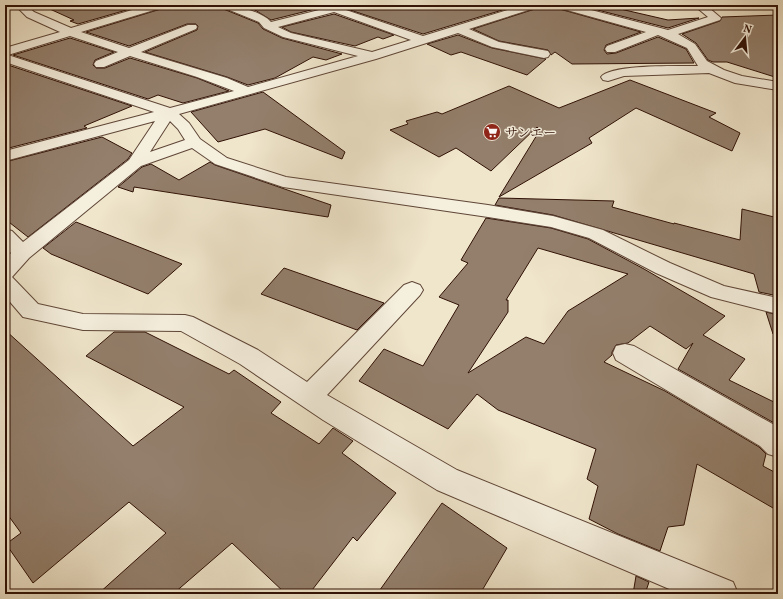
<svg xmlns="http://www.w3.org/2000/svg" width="783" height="599" viewBox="0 0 783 599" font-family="Vollkorn,'Noto Serif JP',serif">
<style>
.building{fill:#937f6c;stroke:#2f1005;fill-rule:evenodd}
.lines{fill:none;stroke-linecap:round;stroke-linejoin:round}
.minor-casing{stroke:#5f4637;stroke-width:2}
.minor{fill:#f5efde;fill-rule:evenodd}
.labels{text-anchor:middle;stroke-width:3;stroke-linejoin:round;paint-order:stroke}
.far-poi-label{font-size:13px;fill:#2f1005;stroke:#f5efde;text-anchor:start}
</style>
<rect width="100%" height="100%" fill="#f0e6cc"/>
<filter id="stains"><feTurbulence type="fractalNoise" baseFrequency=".005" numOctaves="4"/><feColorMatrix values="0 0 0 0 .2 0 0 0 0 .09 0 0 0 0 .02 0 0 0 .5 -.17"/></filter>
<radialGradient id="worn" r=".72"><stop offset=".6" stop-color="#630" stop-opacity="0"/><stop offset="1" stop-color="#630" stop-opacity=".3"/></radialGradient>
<path class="building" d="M 41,5 L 144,5 L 78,24 L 70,21 L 74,20 Z
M 166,5 L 220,5 L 221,8 L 258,23 L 263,29 L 282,38 L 342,54 L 326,60 L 313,57 L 275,78 L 248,85 L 227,77 L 145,52 L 197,30 L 198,26 L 196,24 L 187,24 L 129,46 L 86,32 L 164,8 Z
M 235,5 L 316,5 L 319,8 L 271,20 L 255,10 Z
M 344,5 L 519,5 L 423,34 L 344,8 Z
M 540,5 L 554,5 L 556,8 L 641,32 L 606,45 L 604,50 L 607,54 L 616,53 L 658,37 L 686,49 L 694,63 L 572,64 L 555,52 L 551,55 L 548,50 L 499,41 L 473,29 L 538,8 Z
M 578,5 L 603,5 L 668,20 L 699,18 L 668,28 Z
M 334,14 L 394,35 L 383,39 L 378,37 L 355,46 L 291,32 L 282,27 Z
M 778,15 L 778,78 L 727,62 L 713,62 L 708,60 L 696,43 L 682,34 L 720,21 L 722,17 Z
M 458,35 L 492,48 L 546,59 L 527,75 L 461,52 L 451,55 L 427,44 Z
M 70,38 L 114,52 L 95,60 L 93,65 L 96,68 L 105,68 L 130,58 L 197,78 L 229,91 L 183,103 L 158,95 L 148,99 L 13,55 Z
M 5,64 L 132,106 L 84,126 L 87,128 L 5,149 Z
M 630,80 L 716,113 L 709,117 L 740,133 L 732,151 L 636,108 L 589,138 L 592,143 L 499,197 L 540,130 L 537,127 L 491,171 L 456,148 L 439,157 L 390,130 L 408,124 L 406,121 L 437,112 L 442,114 L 509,86 L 559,108 Z
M 263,92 L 345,152 L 342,159 L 265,129 L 218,142 L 191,112 Z
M 102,137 L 132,153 L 128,159 L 28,237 L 5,219 L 5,162 Z
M 210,162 L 215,165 L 331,205 L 328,217 L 134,187 L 133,192 L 118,187 L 142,167 L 151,164 L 179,180 Z
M 499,198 L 614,201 L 612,207 L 674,224 L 674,223 L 740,240 L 742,209 L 778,218 L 778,296 L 759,292 L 754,274 L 553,215 L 495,205 Z
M 486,218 L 551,228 L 588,239 L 644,269 L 725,316 L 703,335 L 745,359 L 729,380 L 778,404 L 778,417 L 776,424 L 678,369 L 693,343 L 686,349 L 650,326 L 628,343 L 616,345 L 612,352 L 612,355 L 604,362 L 665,391 L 759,447 L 766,454 L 763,466 L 778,474 L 778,492 L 773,508 L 697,464 L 684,525 L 668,527 L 660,551 L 618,534 L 589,519 L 598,486 L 587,479 L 596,449 L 498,410 L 477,394 L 448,429 L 359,381 L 384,349 L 423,366 L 459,305 L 439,297 L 468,263 L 461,260 ZM 538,248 L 628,274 L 568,311 L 544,344 L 526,337 L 468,373 L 508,312 L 508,300 L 506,300 Z
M 76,222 L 182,264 L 148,294 L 51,254 L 43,248 Z
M 284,268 L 384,303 L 357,330 L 261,294 Z
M 766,312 L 778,315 L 778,334 L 773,334 Z
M 5,330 L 133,446 L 184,407 L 86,356 L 114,332 L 145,332 L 229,374 L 234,370 L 281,402 L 271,413 L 319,444 L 333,428 L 353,441 L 342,453 L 396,493 L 357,541 L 353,537 L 309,594 L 286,594 L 232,543 L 173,594 L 98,594 L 166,533 L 129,502 L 33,583 L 6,544 L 21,533 L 5,511 Z
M 442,503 L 507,548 L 480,594 L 377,594 Z
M 636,576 L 649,582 L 645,594 L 633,594 Z"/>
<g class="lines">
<g class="minor-casing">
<path id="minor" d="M 15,5 L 26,5 L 34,12 L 71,28 L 149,5 L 165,5 L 164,7 L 81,32 L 129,48 L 188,25 L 196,25 L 197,27 L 196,29 L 141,52 L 227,78 L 248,87 L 358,56 L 283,37 L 264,28 L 259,22 L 222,7 L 221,5 C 235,5 261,11 271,22 L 323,9 L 317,5 L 339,5 L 343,6 L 343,9 L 423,36 L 524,5 L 539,5 L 538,7 L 469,29 L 499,42 L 548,51 L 550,54 L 548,57 L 544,58 L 492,47 L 458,33 L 376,59 L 179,114 L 189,123 L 200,139 L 227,158 L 286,177 L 488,205 L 553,216 L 603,230 L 670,263 L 724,286 L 778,298 L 778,314 L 711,297 L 656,273 L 589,238 L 551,227 L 488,217 L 283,187 L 215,164 L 192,148 L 141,166 L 29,258 L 12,277 L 38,304 L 83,314 L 185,315 L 193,317 L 258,350 L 307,382 L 404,285 L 412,282 L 420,285 L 423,290 L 420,295 L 327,395 L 457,470 L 733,582 L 738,594 L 681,594 L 437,490 L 323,420 L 240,364 L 181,331 L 83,330 L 23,317 L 5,296 L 5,259 L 11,253 L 5,247 L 5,229 L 12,231 L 23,242 L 129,160 L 155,121 L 5,161 L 5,151 L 154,112 L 5,62 L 5,48 L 60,32 L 27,17 ZM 334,12 L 411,40 L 372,52 L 291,33 L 278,27 ZM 70,36 L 118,52 L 96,61 L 94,64 L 96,67 L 104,67 L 130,56 L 197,77 L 234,91 L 170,108 L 8,55 ZM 170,121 L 178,129 L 185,140 L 150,152 Z
M 555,5 L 572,5 L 668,30 L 708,17 L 695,6 L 709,5 L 708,7 L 721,18 L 720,20 L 678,34 L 695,44 L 707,61 L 724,70 L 742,76 L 778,82 L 778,90 L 735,83 L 709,73 L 624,76 L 608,81 L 603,80 L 601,77 C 610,64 680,66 698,66 L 687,48 L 658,35 L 615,52 L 607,52 L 605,49 L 607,46 L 646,32 L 556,7 Z
M 625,344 L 634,346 L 778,427 L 778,457 L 768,454 L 760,446 L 616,360 L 613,353 L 616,346 Z"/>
</g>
<use href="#minor" class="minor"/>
</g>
<defs>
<g id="supermarket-disc" transform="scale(0.9)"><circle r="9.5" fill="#8f2418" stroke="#f5efde"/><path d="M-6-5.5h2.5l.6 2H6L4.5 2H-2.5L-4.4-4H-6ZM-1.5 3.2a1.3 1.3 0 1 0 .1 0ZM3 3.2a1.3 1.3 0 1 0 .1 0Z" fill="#fff"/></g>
</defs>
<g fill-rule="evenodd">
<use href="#supermarket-disc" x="492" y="132"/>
</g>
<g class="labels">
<g class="far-poi-label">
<text x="505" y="137">サンエー</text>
</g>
</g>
<rect width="783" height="599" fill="none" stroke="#f0e6cc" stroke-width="20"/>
<rect x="6" y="6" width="771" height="587" fill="none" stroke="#2f1005" stroke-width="2"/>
<rect x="10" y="10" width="763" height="579" fill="none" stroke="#2f1005"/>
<g transform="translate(745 38) rotate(16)" stroke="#f5efde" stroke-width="3" paint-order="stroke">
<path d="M0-3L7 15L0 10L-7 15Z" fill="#2f1005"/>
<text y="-6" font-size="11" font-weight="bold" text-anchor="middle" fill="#2f1005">N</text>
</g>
<rect width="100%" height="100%" filter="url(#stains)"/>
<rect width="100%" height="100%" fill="url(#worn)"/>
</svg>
